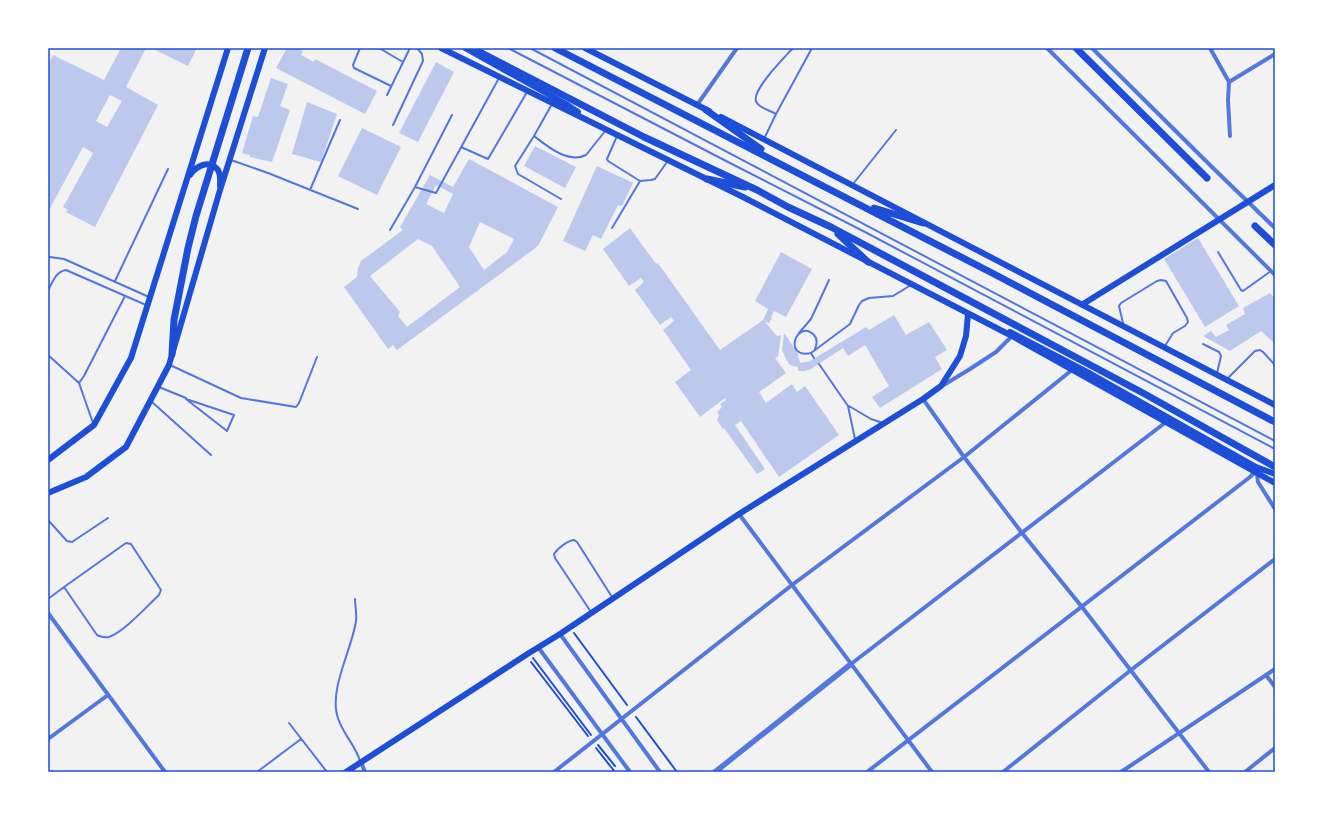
<svg xmlns="http://www.w3.org/2000/svg" width="1323" height="820" viewBox="0 0 1323 820" font-family="'Noto Sans',sans-serif">
<style>
.building{fill:#bdc9ec;fill-rule:evenodd}
.lines{fill:none;stroke-linecap:round;stroke-linejoin:round}
.path{stroke:#1d4ed8;stroke-width:2}
.service{stroke:#5277de;stroke-width:2}
.minor{stroke:#5277de;stroke-width:4}
.tertiary{stroke:#5277de;stroke-width:5.5}
.secondary{stroke:#1d4ed8;stroke-width:6}
.trunk{stroke:#1d4ed8;stroke-width:7}
.neatline{fill:none;stroke:#1d4ed8;stroke-width:1.5}
</style>
<rect width="100%" height="100%" fill="#f2f2f2"/>
<path class="building" d="M 121,48 L 146,48 L 126,87 L 158,105 L 95,227 L 66,212 L 68,210 L 63,207 L 93,153 L 83,147 L 48,212 L 48,65 L 53,55 L 104,80 ZM 110,95 L 122,101 L 107,127 L 96,121 Z
M 151,48 L 197,48 L 188,66 Z
M 287,48 L 297,48 L 303,51 L 301,55 L 314,62 L 315,59 L 377,91 L 365,114 L 276,68 Z
M 436,62 L 454,72 L 418,142 L 399,133 Z
M 271,78 L 288,84 L 280,106 L 290,110 L 272,162 L 250,157 L 250,155 L 242,153 L 253,116 L 258,117 Z
M 307,102 L 337,114 L 321,162 L 292,154 Z
M 362,128 L 401,147 L 377,195 L 338,176 Z
M 535,146 L 576,167 L 565,188 L 524,166 Z
M 469,159 L 558,207 L 538,246 L 397,350 L 393,345 L 388,349 L 344,287 L 357,277 L 358,268 L 361,261 L 403,230 L 400,227 L 430,175 L 453,187 ZM 436,185 L 453,194 L 444,213 L 426,204 ZM 480,222 L 514,239 L 507,252 L 484,270 L 469,247 ZM 418,239 L 432,246 L 460,287 L 407,327 L 398,316 L 400,312 L 370,276 Z
M 597,166 L 633,183 L 622,206 L 618,205 L 601,239 L 593,235 L 585,251 L 563,241 Z
M 630,228 L 656,264 L 658,263 L 720,350 L 763,320 L 768,309 L 755,301 L 781,252 L 812,269 L 786,317 L 774,311 L 771,317 L 772,318 L 769,323 L 765,322 L 777,336 L 781,335 L 778,357 L 775,358 L 786,373 L 759,392 L 766,403 L 792,384 L 797,392 L 805,386 L 839,435 L 779,477 L 741,421 L 735,425 L 765,469 L 757,474 L 724,428 L 723,429 L 717,420 L 719,415 L 717,412 L 722,407 L 720,404 L 726,400 L 725,398 L 700,417 L 675,382 L 691,370 L 663,330 L 674,321 L 671,317 L 660,325 L 635,290 L 644,282 L 641,278 L 629,286 L 603,249 Z
M 1198,238 L 1239,306 L 1205,327 L 1164,259 Z
M 1270,293 L 1275,299 L 1275,344 L 1261,331 L 1230,351 L 1203,336 L 1211,331 L 1216,337 L 1229,330 L 1226,325 L 1245,314 L 1243,308 Z
M 894,315 L 906,335 L 929,322 L 947,350 L 935,357 L 942,369 L 880,408 L 872,397 L 889,386 L 865,345 L 848,356 L 843,348 L 811,369 L 805,371 L 798,371 L 798,367 L 790,365 L 786,359 L 782,350 L 784,333 L 797,352 L 800,363 L 810,361 L 866,327 L 869,330 Z"/>
<g class="lines">
<path class="path" d="M 574,633 L 627,705
M 533,658 L 591,735
M 531,662 L 588,736
M 636,717 L 677,772
M 598,745 L 615,766
M 596,748 L 615,772"/>
<path class="service" d="M 360,48 L 353,65 L 354,68 L 391,86
M 379,48 L 403,62
M 508,48 L 728,162 L 865,232 L 1275,449
M 530,48 L 1275,441
M 387,95 L 410,48
M 552,104 L 534,136 C 547,146 568,164 586,155 L 606,130
M 776,114 C 771,111 760,108 757,103 C 748,93 786,56 793,48
M 393,125 L 423,61 L 422,54 L 417,48
M 534,136 L 515,166 L 518,174 L 561,199
M 617,136 L 607,159 L 608,161 L 640,181 L 651,180 L 655,179 L 667,162
M 764,139 L 776,114 L 812,48
M 461,147 L 488,159 L 527,92
M 231,160 L 268,173 L 358,209
M 853,184 L 896,130
M 415,187 L 436,193 L 499,78
M 310,190 L 340,120
M 612,228 L 640,181
M 390,230 L 415,187 L 452,115
M 1218,252 L 1241,290 L 1243,291 L 1271,271
M 48,258 L 50,257 L 64,259 L 149,297
M 115,281 L 168,169
M 48,291 C 52,283 56,271 66,270 L 146,305
M 1123,323 L 1119,306 L 1121,303 L 1157,281 L 1161,280 L 1166,281 L 1187,318 L 1188,322 L 1185,326 L 1173,333 L 1165,346
M 799,333 L 811,319 L 829,280
M 1203,344 L 1219,352 L 1221,356 L 1217,373
M 815,349 C 817,344 818,339 814,335 C 797,318 782,359 811,353 L 850,324 L 859,305 L 862,301 L 869,298 L 893,296 L 911,285
M 811,353 L 814,358
M 48,355 L 79,383 L 84,376 L 125,296
M 819,364 L 848,406 L 855,439
M 170,365 L 241,398 L 296,407 L 299,403 L 317,357
M 1228,378 L 1255,351 L 1260,350 L 1263,352 L 1275,365
M 79,383 L 93,423
M 159,387 L 186,398
M 186,399 L 234,415 L 227,431 Z
M 152,402 L 211,455
M 849,406 L 871,419 L 883,423
M 48,520 L 67,541 L 72,542 L 108,518
M 48,599 L 64,587 L 126,543 L 131,544 L 161,590 L 159,595 C 146,607 125,631 109,637 C 104,638 101,637 97,635 L 64,587
M 355,599 C 355,606 357,614 356,621 C 352,649 330,687 337,715 C 341,732 355,744 360,761
M 591,612 L 555,558 L 554,554 C 558,548 567,541 574,540 L 577,542 L 612,597
M 289,723 L 327,772
M 257,772 L 301,739"/>
<path class="minor" d="M 1047,48 L 1275,275
M 1092,48 L 1215,170 L 1275,228
M 1210,48 L 1229,82
M 1229,82 L 1228,100 L 1230,136
M 1229,82 L 1275,54
M 697,105 L 737,48
M 942,386 L 970,369 L 996,352 L 1012,336
M 923,399 L 964,457 L 1022,533 L 1082,607 L 1209,772
M 1257,473 L 1258,482 L 1275,509
M 739,514 L 932,772
M 48,613 L 165,772
M 560,634 L 660,772
M 538,647 L 630,772
M 851,664 L 1166,422
M 1266,675 L 1275,687
M 48,739 L 108,695
M 361,762 L 365,772
M 554,772 L 792,585 L 964,457 L 1072,370
M 867,772 L 1250,477 L 1255,472
M 1003,772 L 1131,670 L 1275,559
M 1121,772 L 1275,669
M 1245,772 L 1275,748"/>
<path class="tertiary" d="M 715,772 L 851,664"/>
<path class="secondary" d="M 441,48 L 741,196 L 1012,336 L 1275,483
M 465,48 L 566,104 L 578,112
M 585,48 L 709,111
M 721,117 L 1275,405
M 190,175 C 196,166 209,159 218,170 C 221,175 220,181 220,186
M 1083,304 L 1275,185
M 1010,332 L 1091,374 L 1256,467 L 1275,474
M 48,460 L 94,425 L 131,358 L 228,48
M 48,493 L 86,477 L 126,447 L 169,365 L 220,190 L 265,48
M 346,772 L 529,653 L 560,634 L 739,514 L 923,399 L 941,386 L 960,356 L 966,336 L 968,314"/>
<path class="trunk" d="M 472,48 L 644,137 L 757,190 L 788,207 L 831,227 L 1143,393 L 1275,467
M 555,48 L 994,274 L 1275,422
M 1076,48 L 1207,178
M 706,110 L 761,149
M 707,179 L 745,187
M 874,208 L 923,223
M 1255,226 L 1275,245
M 838,234 L 868,262
M 172,354 L 174,320 L 188,248 L 196,216 L 248,48"/>
</g>
<rect width="1323" height="820" fill="none" stroke="#ffffff" stroke-width="98"/>
<rect x="49" y="49" width="1225" height="722" class="neatline"/>
</svg>
